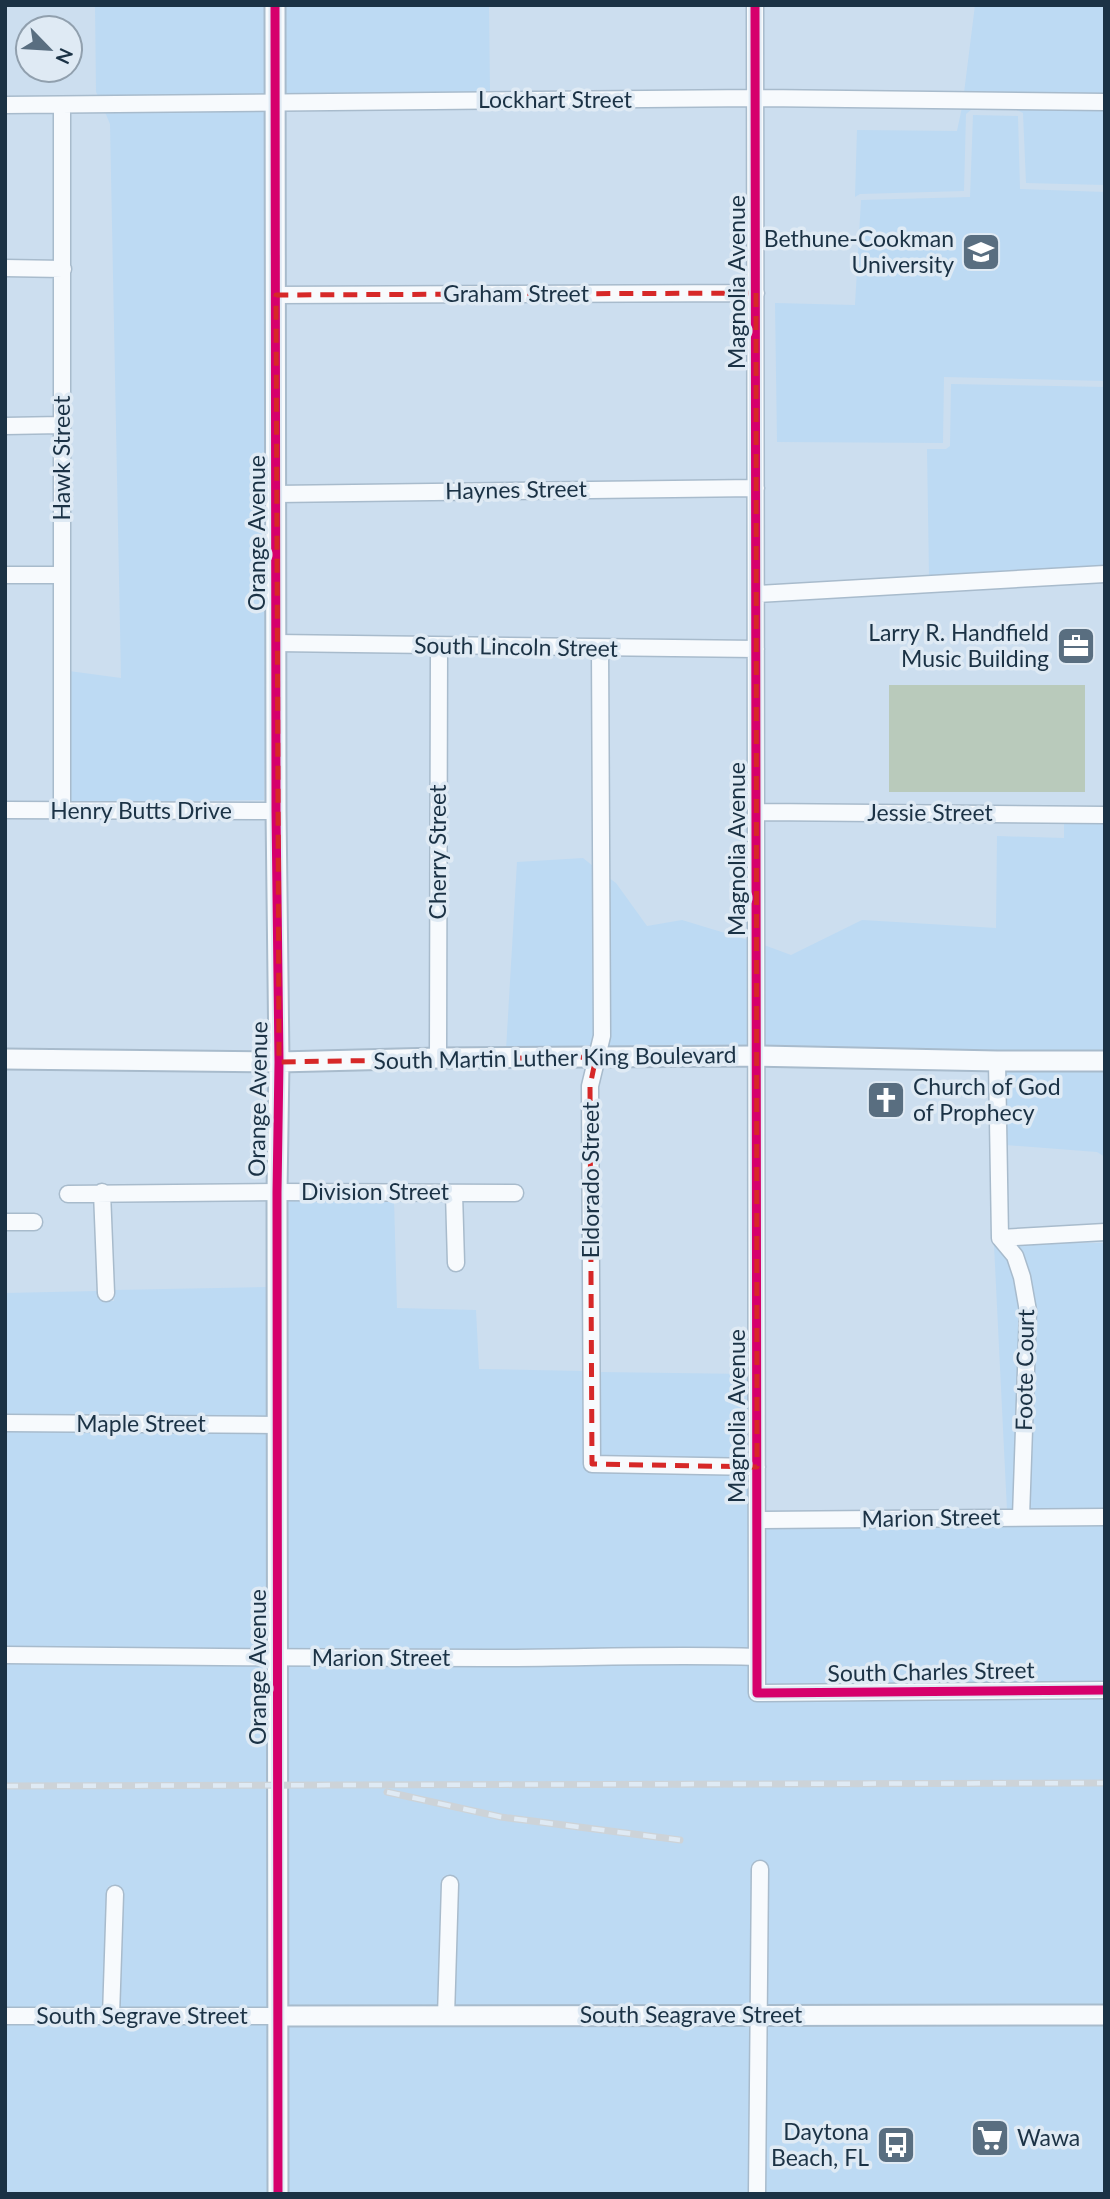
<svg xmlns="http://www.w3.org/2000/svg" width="1110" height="2199" viewBox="0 0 1110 2199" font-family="Lato,sans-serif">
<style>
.built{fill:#bddaf3}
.green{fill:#b9cabb}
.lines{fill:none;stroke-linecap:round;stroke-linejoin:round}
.minor-casing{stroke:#a8bbcc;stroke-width:19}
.tertiary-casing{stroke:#a8bbcc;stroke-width:23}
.minor{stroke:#f7fafd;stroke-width:16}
.tertiary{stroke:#f7fafd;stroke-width:19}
.rail-casing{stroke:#cdd3d8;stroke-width:7}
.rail{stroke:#dfeaf4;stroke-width:4.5;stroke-dasharray:13;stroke-linecap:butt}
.cycleway-casing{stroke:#dfeaf4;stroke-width:13}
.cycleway{stroke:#d6006c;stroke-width:9}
.marked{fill:none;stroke:#d62828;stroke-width:5;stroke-dasharray:14 9;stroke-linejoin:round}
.labels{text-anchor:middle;stroke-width:7;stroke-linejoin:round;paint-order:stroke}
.street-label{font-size:23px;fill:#1b3245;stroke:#dfeaf4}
.poi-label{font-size:23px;fill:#1b3245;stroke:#dfeaf4;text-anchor:end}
</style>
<rect width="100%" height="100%" fill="#ccdeef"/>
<path class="built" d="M 95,5 L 267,5 L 267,95 L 99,98 L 96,92 Z
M 283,5 L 489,5 L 490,93 L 283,95 Z
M 975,5 L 1105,5 L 1105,94 L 964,93 Z
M 962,107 L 1105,109 L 1105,185 L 1026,183 L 1023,113 L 1017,110 L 972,109 L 966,114 L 964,191 L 860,194 L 855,197 L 857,130 L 957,131 Z
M 267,110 L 268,593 L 264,800 L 70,803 L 69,671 L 121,678 L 110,124 L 105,112 Z
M 973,115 L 1018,116 L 1020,189 L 1105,192 L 1105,381 L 944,377 L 943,443 L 777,442 L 775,303 L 855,305 L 861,200 L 970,197 Z
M 951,384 L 1105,387 L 1105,566 L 929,576 L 927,449 L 946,449 L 950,446 Z
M 1064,821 L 1105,822 L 1105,1054 L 764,1049 L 764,945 L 791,955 L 862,920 L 996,928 L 997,836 L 1064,838 Z
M 583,858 L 593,866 L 594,1034 L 590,1050 L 506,1050 L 517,862 Z
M 609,878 L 616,883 L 647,926 L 682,920 L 748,940 L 749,1049 L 607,1049 L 610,1037 Z
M 1105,1068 L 1105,1157 L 1097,1152 L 1006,1145 L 1005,1069 Z
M 269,1199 L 269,1418 L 5,1416 L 5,1293 L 98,1291 L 99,1300 L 114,1301 L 114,1290 L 267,1287 Z
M 285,1199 L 394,1200 L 397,1308 L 476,1310 L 479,1369 L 583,1371 L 584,1463 L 592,1471 L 749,1474 L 749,1649 L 674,1648 L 593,1651 L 285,1651 Z
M 1045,1243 L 1105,1243 L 1105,1510 L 1029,1510 L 1036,1312 L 1030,1275 L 1023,1254 L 1015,1244 Z
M 994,1245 L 997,1245 L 1008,1259 L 1015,1278 L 1020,1311 L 1013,1510 L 1007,1510 Z
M 599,1372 L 749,1374 L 749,1459 L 599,1457 Z
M 5,1430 L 269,1432 L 270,1651 L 5,1648 Z
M 1105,1525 L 1105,1682 L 765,1686 L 764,1527 Z
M 5,1662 L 270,1665 L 270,2009 L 119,2009 L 123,1888 L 108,1886 L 104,2009 L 5,2009 Z
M 676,1662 L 749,1664 L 750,1700 L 1105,1697 L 1105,2008 L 767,2008 L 768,1864 L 753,1862 L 751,2008 L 454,2009 L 458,1878 L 443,1876 L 439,2009 L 286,2009 L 285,1666 L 595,1665 Z
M 751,2022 L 749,2194 L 286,2194 L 286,2024 Z
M 767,2022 L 1105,2022 L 1105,2194 L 765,2194 Z
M 5,2023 L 270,2024 L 270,2194 L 5,2194 Z"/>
<path class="green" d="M 889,685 L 1085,685 L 1085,792 L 889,792 Z"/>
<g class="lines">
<g class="minor-casing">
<path id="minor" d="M 755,5 L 757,1693 L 1105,1690
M 5,105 L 755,98 L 1105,102
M 62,106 L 62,810
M 5,268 L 63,269
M 276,295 L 756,293
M 5,426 L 62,425
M 276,494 L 756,488
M 5,575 L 61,575
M 756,594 L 1105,574
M 276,643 L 756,649
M 600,648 L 602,1036 L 590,1086 L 592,1464 L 757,1467
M 5,810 L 276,811
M 756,812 L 1105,815
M 438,1058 L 439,646
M 997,1061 L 1000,1238 L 1015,1256 L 1022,1277 L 1028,1311 L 1021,1517
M 102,1192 L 106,1293
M 454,1193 L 456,1263
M 68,1194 L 277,1192 L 515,1193
M 5,1222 L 34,1222
M 1000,1238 L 1105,1232
M 5,1423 L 277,1425
M 757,1520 L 1105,1517
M 5,1655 C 166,1657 326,1658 487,1658 C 577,1658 667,1654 757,1657
M 5,2016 L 278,2016
M 111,2016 L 115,1894
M 446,2016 L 450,1884
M 757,2194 L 760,1869"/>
</g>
<g class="tertiary-casing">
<path id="tertiary" d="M 275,5 L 276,811 L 279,1062 L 277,1192 L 278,2194
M 5,1059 L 279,1062 L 438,1058 L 756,1056 L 997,1061 L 1105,1061
M 278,2016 L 1105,2015"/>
</g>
<use href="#minor" class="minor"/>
<use href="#tertiary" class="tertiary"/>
<g class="rail-casing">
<path id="rail" d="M 5,1786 L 1105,1783
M 387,1792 L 501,1817 L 680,1840"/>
</g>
<use href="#rail" class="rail"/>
<g class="cycleway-casing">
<path id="cycleway" d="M 275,5 L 276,811 L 279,1062 L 277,1192 L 278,2194
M 755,5 L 757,1693 L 1105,1690"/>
</g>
<use href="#cycleway" class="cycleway"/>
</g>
<path class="marked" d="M 756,293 L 757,1467 L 592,1464 L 590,1086 L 596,1057 L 279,1062 L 276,295 Z"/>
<defs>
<g id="university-square" transform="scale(2.0125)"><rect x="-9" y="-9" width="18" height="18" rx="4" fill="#596e80" stroke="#dfeaf4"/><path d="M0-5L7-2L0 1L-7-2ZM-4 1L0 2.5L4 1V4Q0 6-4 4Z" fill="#fff"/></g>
<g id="office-square" transform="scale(2.0125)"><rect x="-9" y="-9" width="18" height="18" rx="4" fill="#596e80" stroke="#dfeaf4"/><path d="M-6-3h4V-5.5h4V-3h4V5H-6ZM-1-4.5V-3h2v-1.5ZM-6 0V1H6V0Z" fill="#fff"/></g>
<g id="church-square" transform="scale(2.0125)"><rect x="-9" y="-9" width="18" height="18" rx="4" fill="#596e80" stroke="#dfeaf4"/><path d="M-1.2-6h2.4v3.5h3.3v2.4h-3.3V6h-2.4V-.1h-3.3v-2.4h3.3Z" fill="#fff"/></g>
<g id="supermarket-square" transform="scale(2.0125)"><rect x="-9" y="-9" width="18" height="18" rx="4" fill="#596e80" stroke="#dfeaf4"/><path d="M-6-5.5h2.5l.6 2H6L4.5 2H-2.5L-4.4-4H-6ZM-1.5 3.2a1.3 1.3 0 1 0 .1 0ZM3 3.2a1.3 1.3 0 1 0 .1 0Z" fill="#fff"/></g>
<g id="bus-square" transform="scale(2.0125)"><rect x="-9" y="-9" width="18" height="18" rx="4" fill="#596e80" stroke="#dfeaf4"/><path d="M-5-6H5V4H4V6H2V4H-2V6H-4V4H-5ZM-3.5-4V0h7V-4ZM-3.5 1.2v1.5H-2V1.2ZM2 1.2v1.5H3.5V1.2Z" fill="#fff"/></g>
</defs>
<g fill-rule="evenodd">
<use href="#university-square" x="981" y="252"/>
<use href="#office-square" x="1076" y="646"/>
<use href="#church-square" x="886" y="1100"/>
<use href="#supermarket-square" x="990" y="2138"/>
<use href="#bus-square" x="896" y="2145"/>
</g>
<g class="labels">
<g class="street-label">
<text x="555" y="108">Lockhart Street</text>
<text transform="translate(737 282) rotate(-90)" y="8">Magnolia Avenue</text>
<text x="516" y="302">Graham Street</text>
<text transform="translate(62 458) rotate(-90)" y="8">Hawk Street</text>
<text transform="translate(516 490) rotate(-1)" y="8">Haynes Street</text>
<text transform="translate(257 533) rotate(-90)" y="8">Orange Avenue</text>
<text transform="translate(516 647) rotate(1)" y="8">South Lincoln Street</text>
<text x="141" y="819">Henry Butts Drive</text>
<text x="930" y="821">Jessie Street</text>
<text transform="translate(737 849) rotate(-90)" y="8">Magnolia Avenue</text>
<text transform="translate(438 852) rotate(-90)" y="8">Cherry Street</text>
<text transform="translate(555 1058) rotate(-1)" y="8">South Martin Luther King Boulevard</text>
<text transform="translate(258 1099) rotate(-89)" y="8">Orange Avenue</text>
<text transform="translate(591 1180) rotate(-90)" y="8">Eldorado Street</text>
<text x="375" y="1200">Division Street</text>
<text transform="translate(1025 1370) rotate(-89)" y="8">Foote Court</text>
<text transform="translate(737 1416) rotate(-90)" y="8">Magnolia Avenue</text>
<text x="141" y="1432">Maple Street</text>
<text transform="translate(931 1518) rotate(-1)" y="8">Marion Street</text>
<text x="381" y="1666">Marion Street</text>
<text transform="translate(258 1667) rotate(-90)" y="8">Orange Avenue</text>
<text transform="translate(931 1672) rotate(-1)" y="8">South Charles Street</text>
<text x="691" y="2023">South Seagrave Street</text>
<text x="142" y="2024">South Segrave Street</text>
</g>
<g class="poi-label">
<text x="954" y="247">Bethune-Cookman<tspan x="954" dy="26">University</tspan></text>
<text x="1049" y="641">Larry R. Handfield<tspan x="1049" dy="26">Music Building</tspan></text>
<text x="913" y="1095" text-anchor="start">Church of God<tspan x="913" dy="26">of Prophecy</tspan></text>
<text x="869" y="2140">Daytona<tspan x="869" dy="26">Beach, FL</tspan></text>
<text x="1017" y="2146" text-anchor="start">Wawa</text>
</g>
</g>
<rect width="1110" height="2199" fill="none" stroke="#1b3245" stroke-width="14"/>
<g transform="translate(49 49) rotate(115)"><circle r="33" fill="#dfeaf4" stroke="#91a0ae" stroke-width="2"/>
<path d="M0-5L12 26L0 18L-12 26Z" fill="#596e80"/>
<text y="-10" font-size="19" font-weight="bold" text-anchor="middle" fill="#1b3245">N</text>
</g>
</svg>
